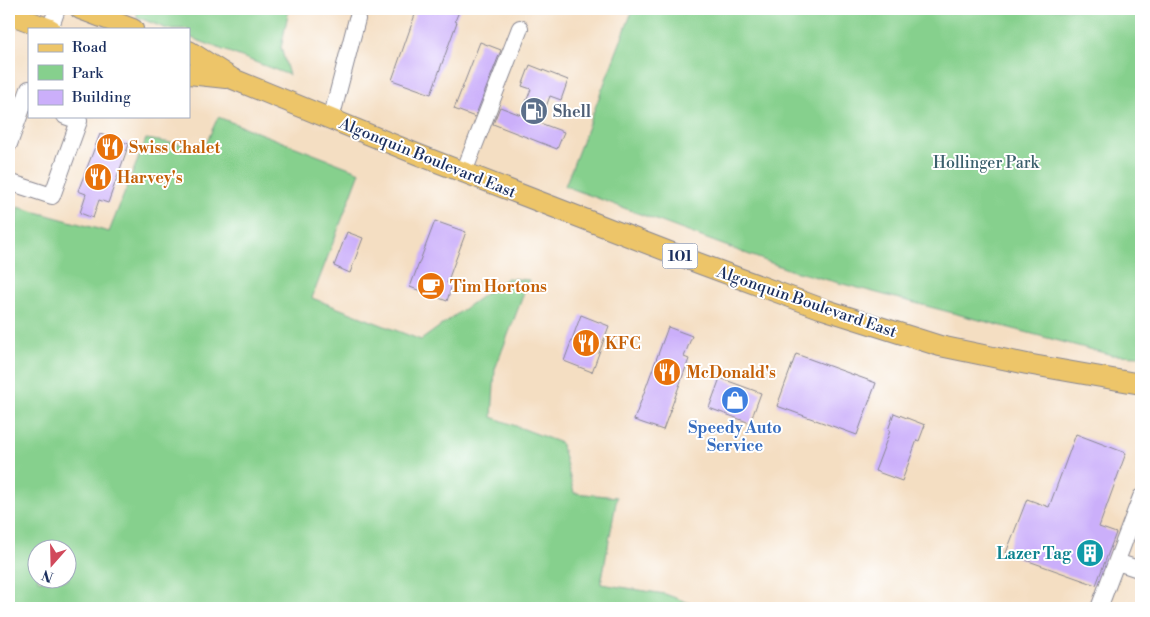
<svg xmlns="http://www.w3.org/2000/svg" width="1150" height="617" viewBox="0 0 1150 617" font-family="'Libre Bodoni',serif">
<style>
.green{fill:#86d08d;stroke:#508076;fill-rule:evenodd}
.building{fill:#cbaffa}
.lines{fill:none;stroke-linecap:round;stroke-linejoin:round}
.minor-casing{stroke:#888690;stroke-width:18}
.major-casing{stroke:#888690;stroke-width:22}
.minor{stroke:#fff;stroke-width:16}
.major{stroke:#edc569;stroke-width:20}
.labels{text-anchor:middle;stroke-width:4;stroke-linejoin:round;paint-order:stroke}
.shield{fill:#fff;stroke:#5f6d8e;stroke-width:1}
.shield-label{font-size:15px;font-weight:bold;fill:#1b2f5e}
.service-label{font-size:16px;font-weight:bold;fill:#4e5e75;stroke:#fff;text-anchor:start}
.food-label{font-size:16px;font-weight:bold;fill:#c56008;stroke:#fff;text-anchor:start}
.street-label{font-size:16px;fill:#1b2f5e;stroke:#fff}
.park-label{font-size:16px;fill:#3b5f6c;stroke:#fff}
.shop-label{font-size:16px;font-weight:bold;fill:#366cbe;stroke:#fff}
.culture-label{font-size:16px;font-weight:bold;fill:#0d838f;stroke:#fff;text-anchor:end}
</style>
<rect width="100%" height="100%" fill="#fff"/>
<filter id="ink" filterUnits="userSpaceOnUse"><feTurbulence type="fractalNoise" baseFrequency=".02" numOctaves="2"/><feDisplacementMap in="SourceGraphic" scale="10" xChannelSelector="R" yChannelSelector="G"/><feConvolveMatrix kernelMatrix="1 2 1 2 8 2 1 2 1" color-interpolation-filters="sRGB"/></filter>
<filter id="wash" filterUnits="userSpaceOnUse"><feTurbulence type="fractalNoise" baseFrequency=".0096" numOctaves="4" result="noise"/><feDisplacementMap in="SourceGraphic" scale="20" xChannelSelector="R" yChannelSelector="G"/><feGaussianBlur stdDeviation="1.12" result="paint"/><feColorMatrix in="noise" values="0 0 0 0 0 0 0 0 0 0 0 0 0 0 0 0 0 1.4 0 .05"/><feComposite in="paint" operator="in"/></filter>
<g filter="url(#wash)">
<rect width="100%" height="100%" fill="#f4dec2"/>
<path class="green" d="M 137,9 L 289,9 L 281,48 L 289,75 L 189,37 L 189,29 L 167,29 L 137,17 Z
M 633,9 L 1141,9 L 1141,356 L 1112,355 L 790,270 L 565,186 Z
M 218,117 L 360,172 L 312,298 L 421,340 L 507,278 L 529,280 L 495,369 L 492,417 L 561,443 L 574,493 L 617,497 L 601,584 L 665,594 L 703,608 L 9,608 L 9,277 L 18,207 L 109,232 L 146,139 L 204,148 ZM 38,550 L 68,550 L 68,580 L 38,580 Z"/>
<g id="blocks">
<path class="building" d="M 417,9 L 460,9 L 455,21 L 457,22 L 431,94 L 392,80 Z
M 480,42 L 501,50 L 475,117 L 454,109 Z
M 530,65 L 568,80 L 561,100 L 550,96 L 540,123 L 564,132 L 557,149 L 493,124 L 500,107 L 521,115 L 531,89 L 522,86 Z
M 100,134 L 129,144 L 108,203 L 99,200 L 93,218 L 80,213 L 86,194 L 78,191 Z
M 435,221 L 466,232 L 447,283 L 452,285 L 447,301 L 410,287 Z
M 347,232 L 363,238 L 350,273 L 334,266 Z
M 581,315 L 609,326 L 592,372 L 564,361 Z
M 668,327 L 692,336 L 684,357 L 689,359 L 663,430 L 634,420 Z
M 796,354 L 876,383 L 857,435 L 777,406 Z
M 720,378 L 761,393 L 750,423 L 709,408 Z
M 894,413 L 925,425 L 919,441 L 917,440 L 902,481 L 875,471 L 890,431 L 888,430 Z
M 1076,434 L 1126,453 L 1099,527 L 1116,533 L 1096,585 L 1006,553 L 1027,499 L 1049,507 Z"/>
</g>
</g>
<g filter="url(#ink)">
<use href="#blocks" fill-opacity="0" stroke="#888690" stroke-width="1"/>
<g class="lines">
<g class="minor-casing">
<path id="minor" d="M 50,29 L 57,9
M 331,119 L 357,19
M 9,144 L 29,89
M 464,172 L 520,28
M 9,182 L 52,196 L 79,121 L 65,116
M 1117,562 L 1141,570
M 1099,608 L 1141,497"/>
</g>
<g class="major-casing">
<path id="major" d="M 80,9 L 133,29
M 9,14 L 50,29
M 189,51 L 233,79 L 419,155 L 698,263 L 820,308 L 940,346 L 1027,364 L 1141,384
M 189,74 L 226,78"/>
</g>
<use href="#minor" class="minor"/>
<use href="#major" class="major"/>
</g>
</g>
<defs>
<g id="fuel-disc" transform="scale(1.4375)"><circle r="9.5" fill="#5c6f8a" stroke="#fff"/><path d="M-5.5-6h7V0h2V4h1.3V-2.5L3-4.5l.8-.8L6-3V5H2.5V1h-1V6h-7ZM-4.2-4.7v3.2H.2V-4.7Z" fill="#fff"/></g>
<g id="restaurant-disc" transform="scale(1.4375)"><circle r="9.5" fill="#e8710a" stroke="#fff"/><path d="M-5-6h1v4h1v-4h1v4h1v-4h1v5L-1.5 .5V6h-2V.5L-5-1ZM5-6V6H3V1.5H1.5Q1.5-4 5-6Z" fill="#fff"/></g>
<g id="cafe-disc" transform="scale(1.4375)"><circle r="9.5" fill="#e8710a" stroke="#fff"/><path d="M-5.5-4.5H6V0H3Q3 3.5 0 3.5H-2.5Q-5.5 3.5-5.5 0ZM3-3.2v2h1.7v-2ZM-6 4.5H4V6H-6Z" fill="#fff"/></g>
<g id="shop-disc" transform="scale(1.4375)"><circle r="9.5" fill="#3f7fe0" stroke="#fff"/><path d="M-5-2.5h2.3a2.7 3.5 0 0 1 5.4 0H5L5.5 6h-11ZM-1.5-2.5h3a1.5 2.3 0 0 0-3 0Z" fill="#fff"/></g>
<g id="building-disc" transform="scale(1.4375)"><circle r="9.5" fill="#0f9aa8" stroke="#fff"/><path d="M-4-6H4V6H1V3H-1V6H-4ZM-2.5-4.3h1.7v1.8h-1.7ZM.8-4.3h1.7v1.8H.8ZM-2.5-1h1.7V.8h-1.7ZM.8-1h1.7V.8H.8Z" fill="#fff"/></g>
</defs>
<g fill-rule="evenodd">
<use href="#fuel-disc" x="534" y="111"/>
<use href="#restaurant-disc" x="110" y="147"/>
<use href="#restaurant-disc" x="98" y="177"/>
<use href="#cafe-disc" x="431" y="286"/>
<use href="#restaurant-disc" x="586" y="343"/>
<use href="#restaurant-disc" x="667" y="372"/>
<use href="#shop-disc" x="735" y="400"/>
<use href="#building-disc" x="1090" y="553"/>
</g>
<g class="labels">
<rect class="shield" x="662.5" y="243.5" width="35" height="25" rx="4"/>
<g class="shield-label">
<text x="680" y="261">101</text>
</g>
<g class="service-label">
<text x="553" y="117">Shell</text>
</g>
<g class="food-label">
<text x="129" y="153">Swiss Chalet</text>
<text x="117" y="183">Harvey's</text>
<text x="450" y="292">Tim Hortons</text>
<text x="605" y="349">KFC</text>
<text x="686" y="378">McDonald's</text>
</g>
<g class="street-label">
<text transform="translate(428 157) rotate(22)" y="6">Algonquin Boulevard East</text>
<text transform="translate(807 301) rotate(19)" y="6">Algonquin Boulevard East</text>
</g>
<g class="park-label">
<text x="986" y="168">Hollinger Park</text>
</g>
<g class="shop-label">
<text x="735" y="433">Speedy Auto<tspan x="735" dy="18">Service</tspan></text>
</g>
<g class="culture-label">
<text x="1071" y="559">Lazer Tag</text>
</g>
</g>
<rect width="1150" height="617" fill="none" stroke="#fff" stroke-width="30"/>
<rect x="28" y="28" width="162" height="90" fill="#ffffff" stroke="#a4acbf"/>
<rect x="38" y="44" width="25" height="8" fill="#edc569" stroke="#a4acbf"/>
<text x="72" y="52" font-size="15" fill="#1b2f5e">Road</text>
<rect x="38" y="65" width="25" height="15" fill="#86d08d" stroke="#a4acbf"/>
<text x="72" y="78" font-size="15" fill="#1b2f5e">Park</text>
<rect x="38" y="90" width="25" height="15" fill="#cbaffa" stroke="#a4acbf"/>
<text x="72" y="102" font-size="15" fill="#1b2f5e">Building</text>
<g transform="translate(52 564) rotate(200)"><circle r="24" fill="#ffffff" stroke="#a4acbf"/>
<path d="M0-4L9 19L0 12L-9 19Z" fill="#d1495b"/>
<text y="-8" font-size="14" font-weight="bold" text-anchor="middle" fill="#1b2f5e">N</text>
</g>
</svg>
